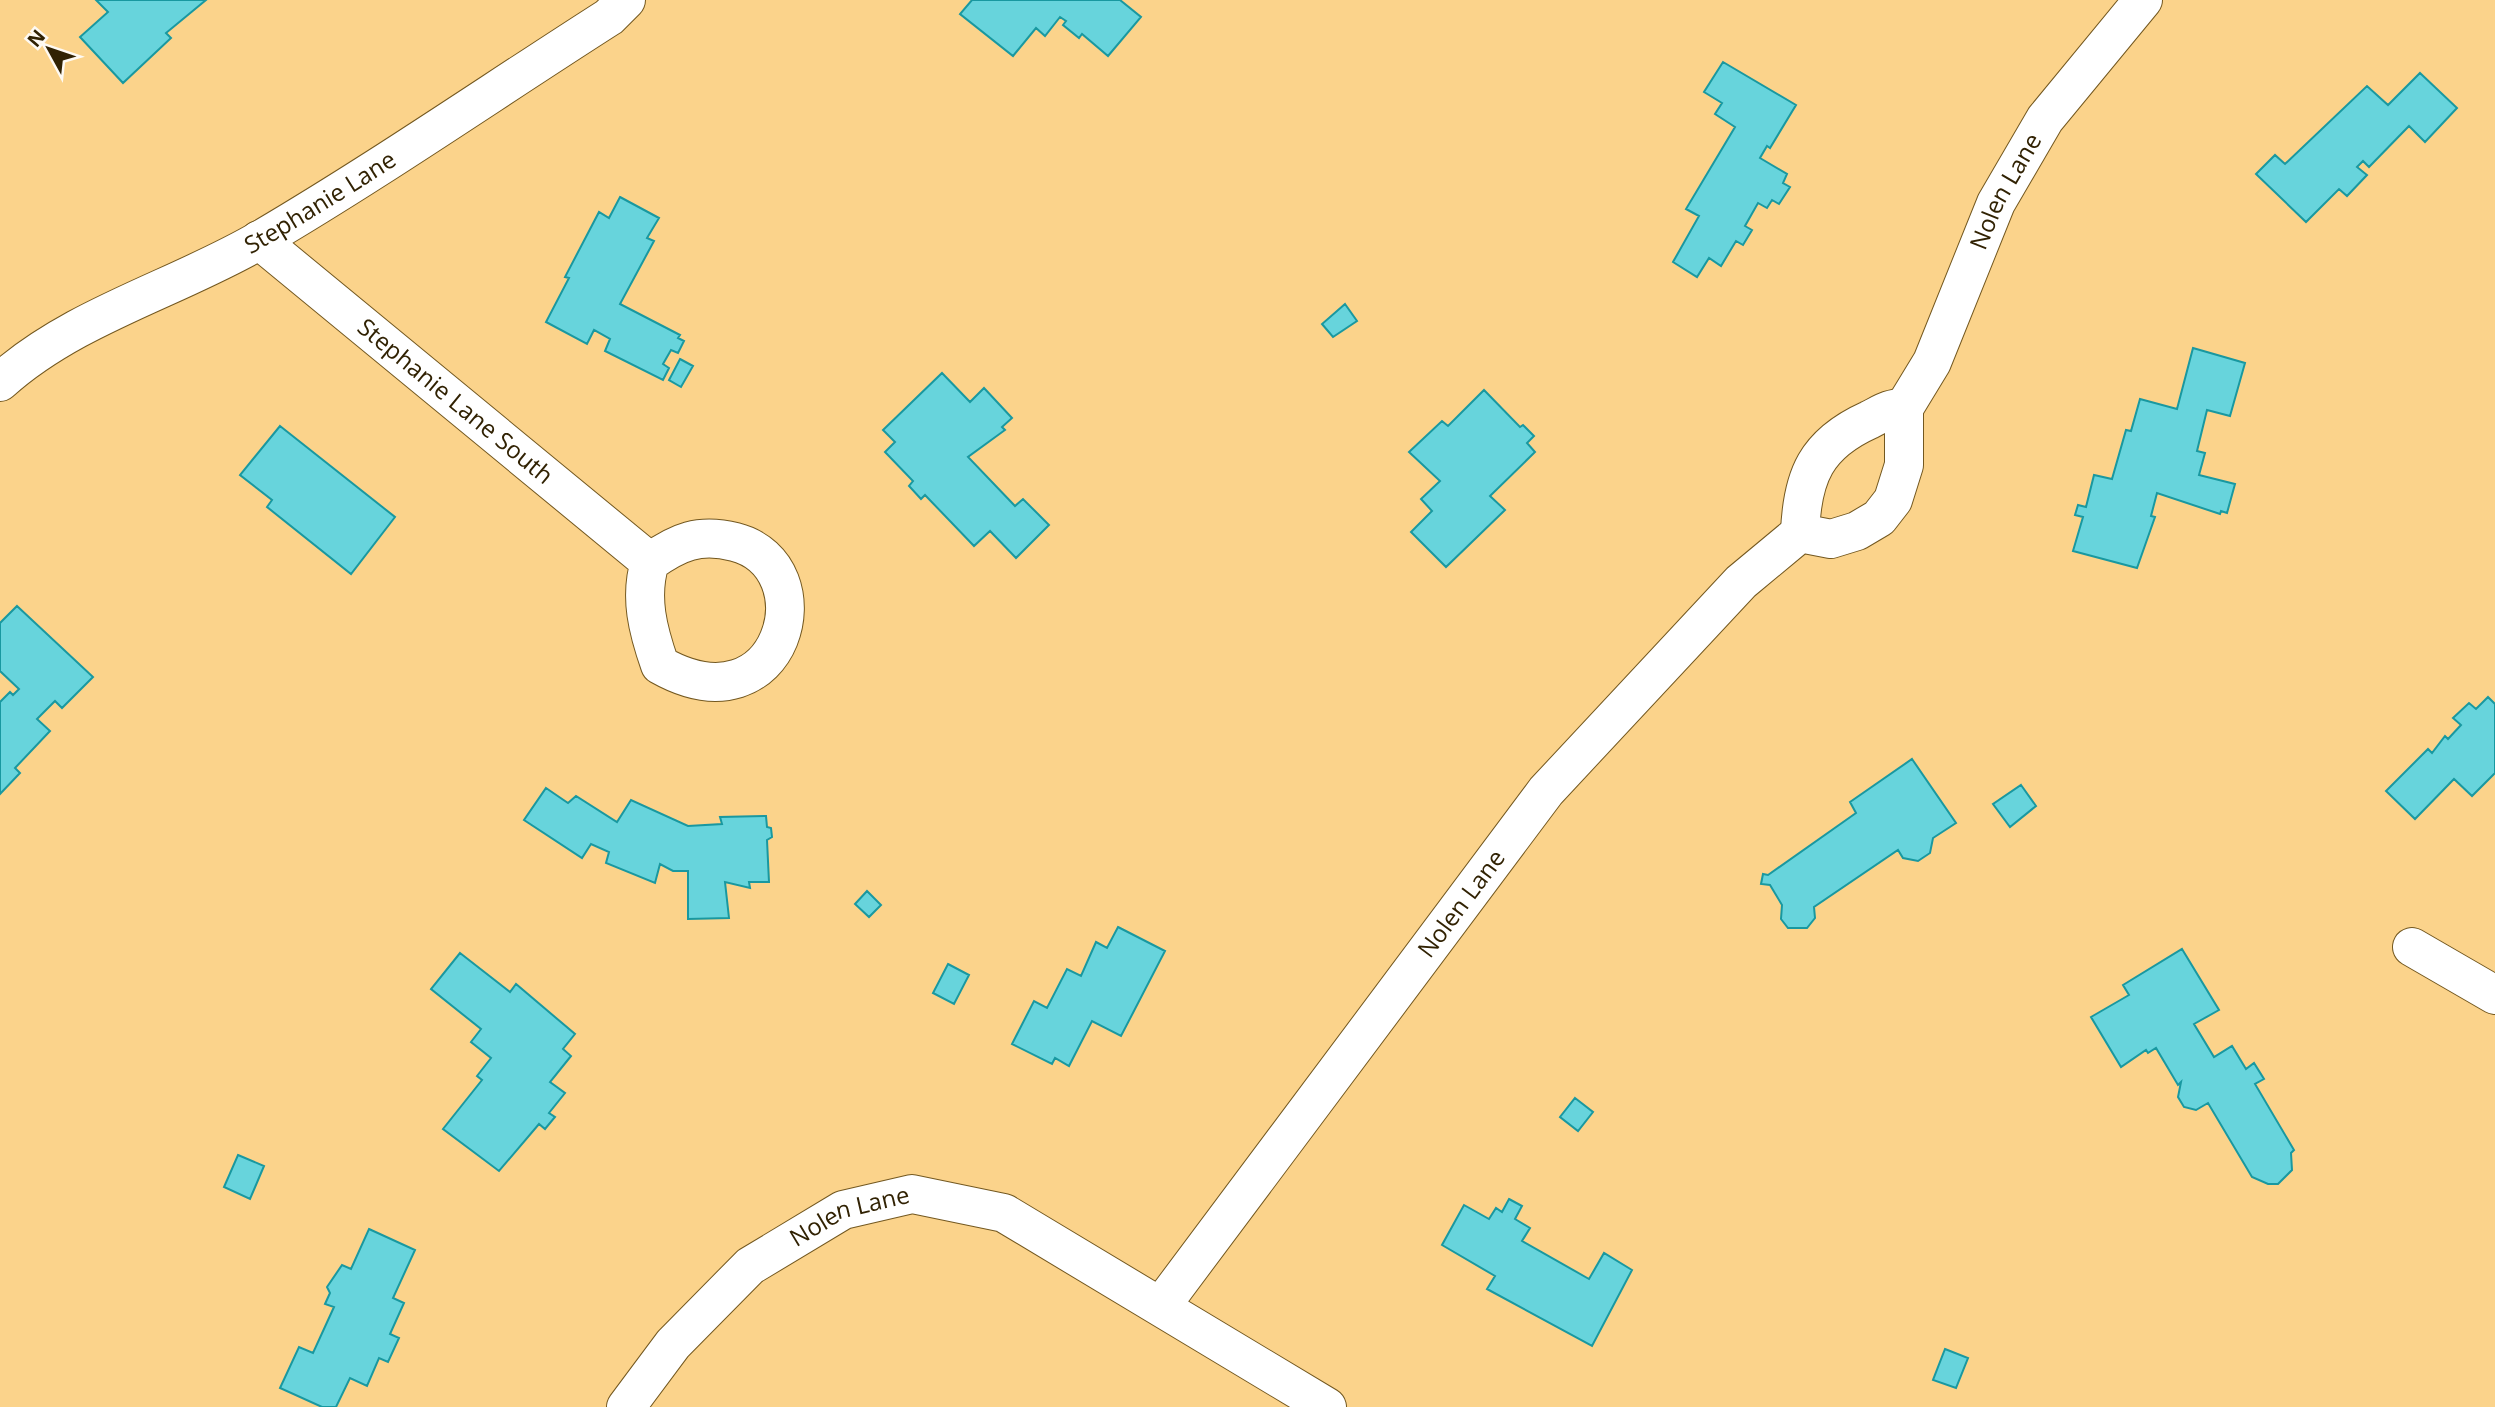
<svg xmlns="http://www.w3.org/2000/svg" width="2495" height="1407" viewBox="0 0 2495 1407" font-family="'Open Sans',sans-serif">
<style>
.building{fill:#67d4dc;stroke:#1998a0;stroke-width:2}
.lines{fill:none;stroke-linecap:round;stroke-linejoin:round}
.minor-casing{stroke:#735820;stroke-width:40}
.minor{stroke:#fff;stroke-width:38}
.labels{text-anchor:middle;stroke-width:5;stroke-linejoin:round;paint-order:stroke}
.street-label{font-size:24px;fill:#312203;stroke:#fefaf3}
</style>
<rect width="100%" height="100%" fill="#fbd38b"/>
<path class="building" d="M 96,0 L 206,0 L 166,33 L 171,38 L 123,83 L 80,37 L 108,12 Z
M 972,0 L 1120,0 L 1141,17 L 1108,56 L 1082,34 L 1079,38 L 1063,25 L 1066,21 L 1060,17 L 1045,36 L 1036,28 L 1013,56 L 960,14 Z
M 1723,62 L 1796,105 L 1770,148 L 1767,146 L 1760,158 L 1787,174 L 1783,183 L 1790,187 L 1779,204 L 1772,200 L 1767,208 L 1758,203 L 1745,226 L 1752,230 L 1743,245 L 1736,241 L 1721,266 L 1709,258 L 1697,277 L 1673,262 L 1699,216 L 1686,209 L 1735,127 L 1715,114 L 1722,103 L 1704,92 Z
M 2420,73 L 2457,108 L 2425,142 L 2409,126 L 2369,167 L 2363,161 L 2357,167 L 2367,175 L 2347,196 L 2339,189 L 2306,222 L 2256,174 L 2275,155 L 2285,164 L 2367,86 L 2388,105 Z
M 620,197 L 659,218 L 647,238 L 654,241 L 620,304 L 680,335 L 678,338 L 684,341 L 678,353 L 671,350 L 663,364 L 669,368 L 663,380 L 605,351 L 610,339 L 594,330 L 587,344 L 546,322 L 569,278 L 565,277 L 599,212 L 609,218 Z
M 1345,304 L 1357,321 L 1333,337 L 1322,324 Z
M 2193,348 L 2245,363 L 2230,416 L 2207,410 L 2197,451 L 2205,453 L 2199,475 L 2235,484 L 2227,513 L 2221,511 L 2220,514 L 2157,493 L 2151,516 L 2155,517 L 2137,568 L 2073,551 L 2083,517 L 2075,515 L 2078,505 L 2086,507 L 2094,475 L 2112,479 L 2126,430 L 2131,431 L 2140,399 L 2177,409 Z
M 680,359 L 693,366 L 681,387 L 669,380 Z
M 942,373 L 970,402 L 984,388 L 1012,418 L 1002,427 L 1005,430 L 968,457 L 1015,506 L 1023,499 L 1049,525 L 1016,558 L 990,531 L 974,546 L 925,495 L 921,499 L 909,486 L 913,481 L 885,452 L 895,442 L 883,430 Z
M 1484,390 L 1520,427 L 1523,425 L 1534,436 L 1527,443 L 1535,452 L 1490,496 L 1505,510 L 1446,567 L 1411,532 L 1432,511 L 1421,499 L 1440,481 L 1409,452 L 1442,421 L 1448,426 Z
M 280,426 L 395,517 L 351,574 L 267,507 L 272,500 L 240,475 Z
M 17,606 L 93,677 L 62,708 L 55,701 L 37,719 L 50,731 L 15,768 L 20,773 L 0,794 L 0,702 L 10,692 L 13,695 L 19,689 L 0,671 L 0,623 Z
M 2488,697 L 2495,704 L 2495,773 L 2472,796 L 2454,779 L 2415,819 L 2386,791 L 2428,749 L 2432,753 L 2445,736 L 2448,739 L 2461,725 L 2453,718 L 2469,703 L 2476,709 Z
M 1912,759 L 1956,823 L 1933,838 L 1930,853 L 1918,861 L 1903,858 L 1898,850 L 1814,907 L 1815,918 L 1807,928 L 1788,928 L 1781,919 L 1782,905 L 1770,885 L 1761,884 L 1763,874 L 1768,875 L 1856,813 L 1850,802 Z
M 2021,785 L 2036,806 L 2010,827 L 1993,804 Z
M 546,788 L 568,803 L 576,796 L 617,822 L 631,800 L 688,826 L 722,824 L 720,817 L 766,816 L 767,827 L 771,828 L 772,837 L 767,840 L 769,882 L 749,882 L 750,888 L 725,882 L 729,918 L 688,919 L 688,871 L 673,871 L 660,864 L 655,883 L 606,863 L 609,852 L 591,844 L 582,858 L 524,820 Z
M 867,891 L 881,905 L 869,917 L 855,904 Z
M 1118,927 L 1165,951 L 1121,1036 L 1092,1021 L 1069,1066 L 1055,1058 L 1052,1064 L 1012,1044 L 1034,1001 L 1047,1008 L 1067,969 L 1081,976 L 1096,942 L 1107,948 Z
M 2182,949 L 2219,1010 L 2194,1024 L 2214,1057 L 2232,1046 L 2246,1069 L 2254,1063 L 2264,1079 L 2255,1084 L 2294,1150 L 2291,1153 L 2292,1170 L 2278,1184 L 2268,1184 L 2252,1177 L 2208,1103 L 2196,1110 L 2184,1107 L 2178,1097 L 2181,1082 L 2178,1085 L 2156,1048 L 2148,1053 L 2146,1050 L 2121,1067 L 2091,1017 L 2129,995 L 2123,985 Z
M 460,953 L 510,992 L 516,984 L 575,1034 L 563,1049 L 571,1056 L 550,1082 L 565,1093 L 549,1113 L 555,1117 L 545,1129 L 539,1124 L 499,1171 L 443,1129 L 482,1080 L 477,1076 L 491,1058 L 471,1042 L 481,1029 L 431,989 Z
M 948,964 L 969,975 L 954,1004 L 933,993 Z
M 1575,1098 L 1593,1112 L 1578,1131 L 1560,1117 Z
M 238,1155 L 264,1166 L 250,1199 L 224,1187 Z
M 1509,1199 L 1522,1206 L 1515,1219 L 1530,1228 L 1522,1241 L 1589,1279 L 1604,1253 L 1632,1270 L 1592,1346 L 1487,1289 L 1495,1276 L 1442,1245 L 1464,1205 L 1489,1219 L 1496,1208 L 1502,1212 Z
M 369,1229 L 415,1250 L 393,1298 L 404,1303 L 390,1334 L 399,1338 L 388,1362 L 379,1358 L 367,1386 L 350,1378 L 336,1407 L 322,1407 L 280,1388 L 299,1347 L 313,1353 L 334,1307 L 325,1304 L 330,1293 L 327,1287 L 342,1265 L 351,1269 Z
M 1945,1349 L 1968,1358 L 1956,1388 L 1933,1380 Z"/>
<g class="lines">
<g class="minor-casing">
<g id="minor">
<path id="s1" d="M 259,240 L 650,562 C 678,542 699,533 735,542 C 828,566 784,735 660,665 C 648,631 639,597 650,562"/>
<path id="s2" d="M 0,382 C 73,316 176,289 260,240 C 379,170 493,91 609,17 L 626,0"/>
<path d="M 1800,533 C 1802,476 1816,444 1869,420 C 1883,413 1889,408 1904,408"/>
<path d="M 2412,947 L 2495,995"/>
<path id="s3" d="M 1161,1306 L 1546,791 L 1741,582 L 1800,533 L 1831,539 L 1857,531 L 1879,518 L 1893,500 L 1904,465 L 1904,408 L 1932,362 L 1996,203 L 2045,119 L 2143,0"/>
<path id="s4" d="M 626,1407 L 673,1344 L 750,1266 L 843,1210 L 912,1194 L 1004,1213 L 1327,1407"/>
</g>
</g>
<use href="#minor" class="minor"/>
</g>
<g class="labels">
<g class="street-label">
<text dy="8" stroke="none"><textPath href="#s3" startOffset="1446">Nolen Lane</textPath></text>
<text dy="8" stroke="none"><textPath href="#s2" startOffset="368">Stephanie Lane</textPath></text>
<text dy="8" stroke="none"><textPath href="#s1" startOffset="254">Stephanie Lane South</textPath></text>
<text dy="8" stroke="none"><textPath href="#s3" startOffset="502">Nolen Lane</textPath></text>
<text dy="8" stroke="none"><textPath href="#s4" startOffset="301">Nolen Lane</textPath></text>
</g>
</g>
<g transform="translate(49 49) rotate(310)" stroke="#fefaf3" stroke-width="5" paint-order="stroke">
<path d="M0-5L12 26L0 18L-12 26Z" fill="#312203"/>
<text y="-10" font-size="19" font-weight="bold" text-anchor="middle" fill="#312203">N</text>
</g>
</svg>
